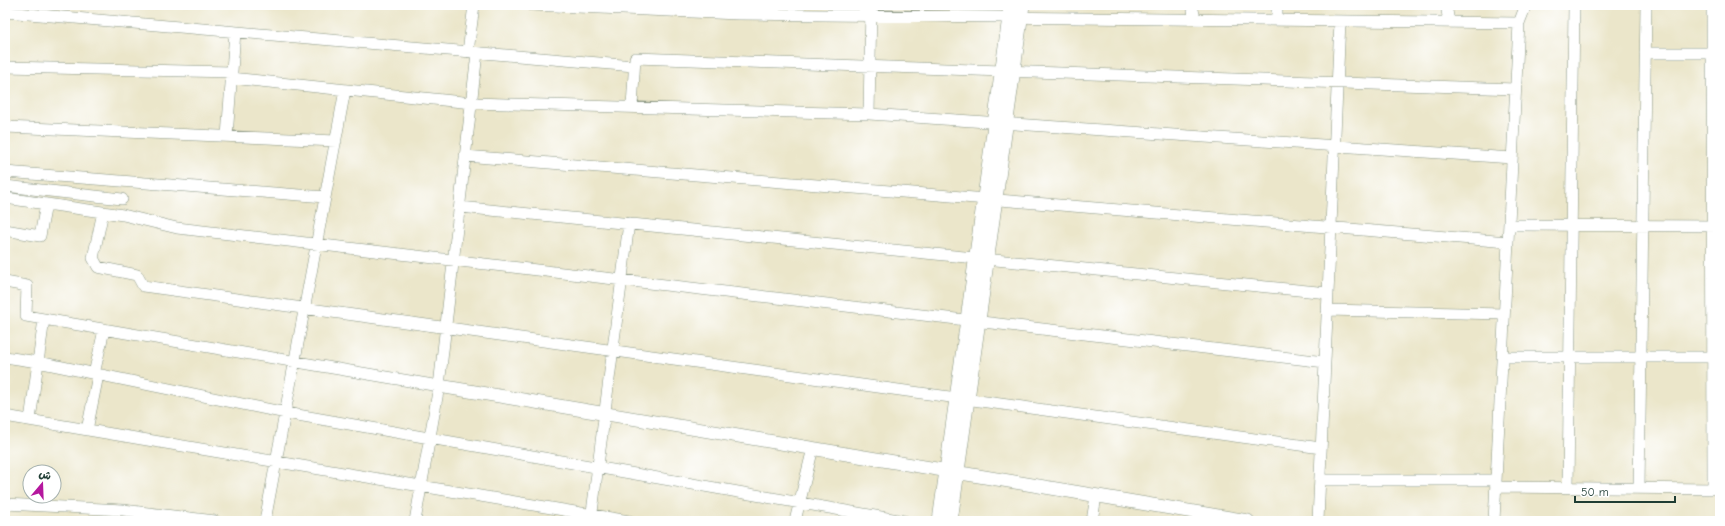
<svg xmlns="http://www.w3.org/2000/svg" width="1725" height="526" viewBox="0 0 1725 526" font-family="'Comic Neue','Playpen Sans Arabic',sans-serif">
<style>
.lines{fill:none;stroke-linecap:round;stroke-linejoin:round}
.minor-casing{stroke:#85927f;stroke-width:12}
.tertiary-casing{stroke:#85927f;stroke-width:14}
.minor{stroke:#fff;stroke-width:11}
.tertiary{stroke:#fff;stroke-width:13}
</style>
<rect width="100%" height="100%" fill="#fff"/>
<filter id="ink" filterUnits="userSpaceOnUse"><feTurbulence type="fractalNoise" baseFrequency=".025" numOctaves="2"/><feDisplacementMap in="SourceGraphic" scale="8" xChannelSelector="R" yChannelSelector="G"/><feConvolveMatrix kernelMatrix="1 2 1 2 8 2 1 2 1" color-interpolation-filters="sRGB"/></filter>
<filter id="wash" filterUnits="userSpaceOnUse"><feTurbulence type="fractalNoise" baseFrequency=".012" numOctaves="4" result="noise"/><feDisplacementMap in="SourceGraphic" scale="16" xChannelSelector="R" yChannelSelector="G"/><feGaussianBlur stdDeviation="0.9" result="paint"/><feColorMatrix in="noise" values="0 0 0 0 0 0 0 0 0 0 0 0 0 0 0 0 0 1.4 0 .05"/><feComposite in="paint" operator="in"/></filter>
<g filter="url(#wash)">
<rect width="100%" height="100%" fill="#ebe6ca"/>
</g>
<g filter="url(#ink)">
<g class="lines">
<g class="minor-casing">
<path id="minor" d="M 531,5 L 738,14 L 1519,23
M 1192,5 L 1195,19
M 1277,5 L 1277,20
M 1446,5 L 1449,22
M 1712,5 L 1713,488
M 5,12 L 634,66
M 468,52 L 474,5
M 1645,53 L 1720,53
M 5,67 L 232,72
M 231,78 L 472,103 L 869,114 L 1512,158
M 632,107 L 635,58 L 1515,89
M 869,114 L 871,5
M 5,127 L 336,141
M 227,136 L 235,32
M 465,156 L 1508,242
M 5,172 L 325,197
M 5,186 L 122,199
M 5,198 L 123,215 L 177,228 L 1325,362
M 460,207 L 1328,293
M 103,212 L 93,258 L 98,267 L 137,275 L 143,286 L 1321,448
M 1509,225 L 1720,226
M 5,230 L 40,236 L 46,204
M 5,282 L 27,286 L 26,316 L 439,386
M 1327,310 L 1504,314
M 5,357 L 38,362 L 286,413 L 904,521
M 1502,357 L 1720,357
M 94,374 L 104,330
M 5,416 L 629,521
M 30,420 L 44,319
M 87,430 L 98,375
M 1320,480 L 1496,480
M 1496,487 L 1719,489
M 1568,487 L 1574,5
M 1639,488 L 1646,5
M 5,504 L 123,510 L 215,521
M 591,520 L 629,223
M 265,521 L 345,90
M 415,521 L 439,386 L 477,53
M 795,521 L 813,448
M 1092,521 L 1096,496
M 1318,521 L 1340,21
M 1494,521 L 1519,23 L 1526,5"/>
</g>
<g class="tertiary-casing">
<path id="tertiary" d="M 439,386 L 1248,521
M 939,521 L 1009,17 L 1010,5
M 951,521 L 1023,5"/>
</g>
<use href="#minor" class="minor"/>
<use href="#tertiary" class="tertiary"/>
</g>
</g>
<rect width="1725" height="526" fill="none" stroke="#fff" stroke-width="20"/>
<g transform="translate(42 484) rotate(19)"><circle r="19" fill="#ffffff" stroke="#a5b1ae"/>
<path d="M0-3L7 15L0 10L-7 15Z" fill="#b5179e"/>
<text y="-6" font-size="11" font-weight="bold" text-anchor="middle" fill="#1f3d34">ش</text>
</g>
<path d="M1575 496v6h100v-6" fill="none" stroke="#1f3d34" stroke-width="2"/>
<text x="1581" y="496" font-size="12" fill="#1f3d34" stroke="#ffffff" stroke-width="3" paint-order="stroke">50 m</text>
</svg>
